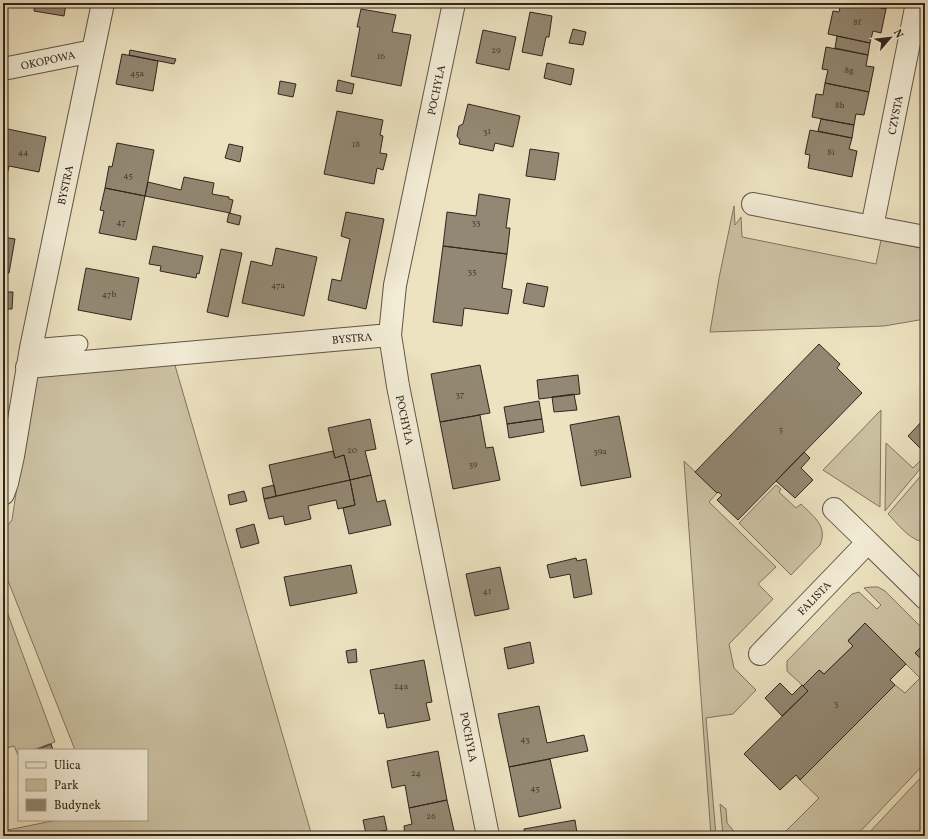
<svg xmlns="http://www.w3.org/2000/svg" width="928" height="839" viewBox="0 0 928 839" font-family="Vollkorn,serif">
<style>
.green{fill:#cdc3a5;stroke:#807462}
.building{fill:#938873;stroke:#32251f}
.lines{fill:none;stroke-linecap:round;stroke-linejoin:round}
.lane-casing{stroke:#615448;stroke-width:19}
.street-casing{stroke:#615448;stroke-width:24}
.lane{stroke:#f3edd7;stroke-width:17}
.street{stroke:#f3edd7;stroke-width:22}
.labels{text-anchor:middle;stroke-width:3;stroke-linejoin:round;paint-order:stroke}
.number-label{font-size:9px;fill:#4a3e34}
.street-label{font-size:11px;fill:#32251f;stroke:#f3edd7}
</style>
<rect width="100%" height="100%" fill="#ede3c1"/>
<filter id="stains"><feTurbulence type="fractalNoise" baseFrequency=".005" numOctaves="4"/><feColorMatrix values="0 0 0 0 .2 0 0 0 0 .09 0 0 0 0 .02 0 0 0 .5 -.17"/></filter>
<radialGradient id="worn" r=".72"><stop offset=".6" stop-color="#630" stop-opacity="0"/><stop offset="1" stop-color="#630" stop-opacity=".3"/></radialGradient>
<path class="green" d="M 734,206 L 735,225 L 741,217 L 742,237 L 876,264 L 881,240 L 925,249 L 925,319 L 884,326 L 710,332 L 719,278 Z
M 174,362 L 312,836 L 3,836 L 3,831 L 57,820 L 147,820 L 147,750 L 75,750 L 3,568 L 3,531 L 12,520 L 34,374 Z
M 881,410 L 880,507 L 823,470 Z
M 886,443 L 913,468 L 925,456 L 925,463 L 885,511 Z
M 684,461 L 717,493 L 709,502 L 776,567 L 758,584 L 773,599 L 729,644 L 734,668 L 756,690 L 733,714 L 706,718 L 716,836 L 711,836 Z
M 925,471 L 925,542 C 910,541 898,524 888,514 Z
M 776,485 L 781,489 L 779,492 L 796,508 L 801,504 C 814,517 828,526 820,545 L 791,575 L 739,523 Z
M 871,587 L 878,587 L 885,591 L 925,631 L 925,643 L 915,653 L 925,663 L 925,763 L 856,836 L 781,836 L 819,798 L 800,780 L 895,685 L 905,693 L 920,678 L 865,623 L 848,640 L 853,646 L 824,674 L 819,670 L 803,686 L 787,671 L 787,661 L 852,594 L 859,592 L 877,609 L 881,605 L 864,588 Z
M 3,601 L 55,742 L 32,750 L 19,750 L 19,755 L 18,755 L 14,746 L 3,749 Z
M 925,773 L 925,836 L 866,836 Z
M 720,804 L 726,809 L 727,823 L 738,836 L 723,836 Z"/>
<path class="building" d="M 35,3 L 66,3 L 64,16 L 34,11 Z
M 841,3 L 857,3 L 886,9 L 881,33 L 873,31 L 870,43 L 828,34 L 833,11 L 839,12 Z
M 857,3 L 887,3 L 886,9 Z
M 361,9 L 396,15 L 392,32 L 411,35 L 401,86 L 351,76 L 360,27 L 357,27 Z
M 530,12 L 552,16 L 549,37 L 546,37 L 542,56 L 522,52 Z
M 573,29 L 586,32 L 583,45 L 569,43 Z
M 483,30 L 516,37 L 509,70 L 476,63 Z
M 837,36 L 870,43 L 868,55 L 835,48 Z
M 826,47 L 868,55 L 866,66 L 874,67 L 869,92 L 825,83 L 828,70 L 822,69 Z
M 130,50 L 176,59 L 174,64 L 129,55 Z
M 122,54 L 158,61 L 153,91 L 116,84 Z
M 547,63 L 574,69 L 571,85 L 544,78 Z
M 338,80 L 354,84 L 352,94 L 336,91 Z
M 280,81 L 296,84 L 293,97 L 278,94 Z
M 825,83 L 869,92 L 864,115 L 856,114 L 854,125 L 812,117 L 816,94 L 823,95 Z
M 468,104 L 520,116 L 513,147 L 495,143 L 493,151 L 459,144 L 460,140 L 457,136 L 459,126 L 463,124 Z
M 337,111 L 383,120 L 380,135 L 383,136 L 380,153 L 387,154 L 383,170 L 377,168 L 374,184 L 324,174 Z
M 821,119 L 854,125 L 852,138 L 818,131 Z
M 3,128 L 46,137 L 39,172 L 9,166 L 6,179 L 3,178 Z
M 810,130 L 852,138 L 849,149 L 857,151 L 852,177 L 808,168 L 810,155 L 805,154 Z
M 117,143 L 154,150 L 145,196 L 105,188 L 109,166 L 112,167 Z
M 229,144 L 243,147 L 240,162 L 225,158 Z
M 530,149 L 559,153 L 555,180 L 526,176 Z
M 184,177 L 214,183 L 212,194 L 229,197 L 229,199 L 233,200 L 230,213 L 145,196 L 148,182 L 181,190 Z
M 105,188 L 145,196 L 136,240 L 99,233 L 104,211 L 100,210 Z
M 479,194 L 510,199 L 506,228 L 510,228 L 507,254 L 443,246 L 447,212 L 476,216 Z
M 346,212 L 384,219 L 366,309 L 328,300 L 332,279 L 341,281 L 350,239 L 341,236 Z
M 229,213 L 241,216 L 239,225 L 227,222 Z
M 3,237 L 15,239 L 9,273 L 3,272 Z
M 153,246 L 203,256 L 199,274 L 197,273 L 196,278 L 160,271 L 161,266 L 149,264 Z
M 443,246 L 507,254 L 502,288 L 512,290 L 508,314 L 464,308 L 462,326 L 433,322 Z
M 276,248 L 317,257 L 304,316 L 242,303 L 251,261 L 272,266 Z
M 221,249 L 242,253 L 228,317 L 207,312 Z
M 86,268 L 139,278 L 131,320 L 78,310 Z
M 527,283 L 548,287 L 544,307 L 523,303 Z
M 5,292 L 13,292 L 12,309 L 4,309 Z
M 819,344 L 840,364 L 837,368 L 862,393 L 738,520 L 717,500 L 722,495 L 718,492 L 717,493 L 695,472 Z
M 480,365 L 490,413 L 440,422 L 431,374 Z
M 578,375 L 580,394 L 539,399 L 537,380 Z
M 574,394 L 577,410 L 554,412 L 552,397 Z
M 539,401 L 542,419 L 507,424 L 504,407 Z
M 480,415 L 486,448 L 493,447 L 500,480 L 453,489 L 440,422 Z
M 619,416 L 631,477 L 581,486 L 570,425 Z
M 925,418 L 925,453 L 908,436 Z
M 370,419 L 376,449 L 365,451 L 371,475 L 350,480 L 344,455 L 335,458 L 328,428 Z
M 542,419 L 544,432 L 509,438 L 507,424 Z
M 333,451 L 335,458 L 344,455 L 350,480 L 276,496 L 269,465 Z
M 804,452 L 810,458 L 801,468 L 813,480 L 795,498 L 776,481 Z
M 371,475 L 377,502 L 385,500 L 391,525 L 349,534 L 343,508 L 355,505 L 350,480 Z
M 350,480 L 355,505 L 338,509 L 336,500 L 308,506 L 311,519 L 285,525 L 283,516 L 269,519 L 264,499 Z
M 274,485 L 276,496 L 264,499 L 262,488 Z
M 244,491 L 247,501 L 230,505 L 228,495 Z
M 254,524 L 259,543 L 241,548 L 236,529 Z
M 576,558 L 577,561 L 586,559 L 592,594 L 574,598 L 570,574 L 550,578 L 547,565 Z
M 351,565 L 357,593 L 290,606 L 284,577 Z
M 500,567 L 509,609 L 475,616 L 466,574 Z
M 865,623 L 906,664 L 890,680 L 895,685 L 800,780 L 796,775 L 780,790 L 744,754 L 808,691 L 803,686 L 819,670 L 824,674 L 853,646 L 848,641 Z
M 530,642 L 534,663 L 508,669 L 504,648 Z
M 924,644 L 925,644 L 925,663 L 915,653 Z
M 356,649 L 357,662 L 348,663 L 346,651 Z
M 424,660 L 432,702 L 426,703 L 430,720 L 387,728 L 384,713 L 379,714 L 370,670 Z
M 780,683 L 792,695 L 802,685 L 808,691 L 782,716 L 765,698 Z
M 539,706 L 547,743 L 584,735 L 588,751 L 509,767 L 498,714 Z
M 51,744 L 53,750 L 36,750 Z
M 438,751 L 447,800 L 409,808 L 405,785 L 392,788 L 387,761 Z
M 550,759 L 561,808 L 519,817 L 509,767 Z
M 447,800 L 455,835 L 405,836 L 404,826 L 412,824 L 409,808 Z
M 384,816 L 387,830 L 366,834 L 363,820 Z
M 575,820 L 577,833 L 583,831 L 584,836 L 525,836 L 524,829 Z"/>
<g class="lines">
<g class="lane-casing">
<path id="lane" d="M 31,348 L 79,344"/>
</g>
<g class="street-casing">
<path id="street" d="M 454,3 L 395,285 L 390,335 L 398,386 L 488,836
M 3,69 L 93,51
M 753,204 L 872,227 L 917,3
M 872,227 L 925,237
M 27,367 L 390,335
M 3,494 L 7,483 L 13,456 L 31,348 L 103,3
M 834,509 L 868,542
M 760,654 L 868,542 L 925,598"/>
</g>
<use href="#lane" class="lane"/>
<use href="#street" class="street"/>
</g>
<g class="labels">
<g class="number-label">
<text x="857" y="25">8f</text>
<text x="496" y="53">29</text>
<text x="381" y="59">16</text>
<text x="849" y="73">8g</text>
<text x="137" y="76">45a</text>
<text x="840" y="108">8h</text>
<text x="487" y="134">31</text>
<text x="356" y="147">18</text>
<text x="23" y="155">44</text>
<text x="831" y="155">8i</text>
<text x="128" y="178">45</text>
<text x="121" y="225">47</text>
<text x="476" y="225">33</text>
<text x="472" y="274">35</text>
<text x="278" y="288">47a</text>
<text x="109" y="297">47b</text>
<text x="460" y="397">37</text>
<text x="781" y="432">5</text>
<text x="352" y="453">20</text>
<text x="600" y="454">39a</text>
<text x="473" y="467">39</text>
<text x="487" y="594">41</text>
<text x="401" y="689">24a</text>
<text x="836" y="706">3</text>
<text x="525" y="742">43</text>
<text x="416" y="776">24</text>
<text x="535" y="791">45</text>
<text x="431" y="819">26</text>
</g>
<g class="street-label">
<text transform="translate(48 60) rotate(-12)" y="4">OKOPOWA</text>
<text transform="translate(436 90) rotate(-78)" y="4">POCHYŁA</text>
<text transform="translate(895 115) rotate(-79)" y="4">CZYSTA</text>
<text transform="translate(65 185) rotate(-78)" y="4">BYSTRA</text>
<text transform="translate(352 338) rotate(-5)" y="4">BYSTRA</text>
<text transform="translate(405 420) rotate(78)" y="4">POCHYŁA</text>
<text transform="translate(814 598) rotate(-46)" y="4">FALISTA</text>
<text transform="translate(469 737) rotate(79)" y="4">POCHYŁA</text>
</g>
</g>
<rect width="928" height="839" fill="none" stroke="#ede3c1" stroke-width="16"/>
<rect x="4" y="4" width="920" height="831" fill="none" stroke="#32251f" stroke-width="2"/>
<rect x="8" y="8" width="912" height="823" fill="none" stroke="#32251f"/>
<rect x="18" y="749" width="130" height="72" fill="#f3edd7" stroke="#a69d8d"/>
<rect x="26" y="762" width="20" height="6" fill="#f3edd7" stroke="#a69d8d"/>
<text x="54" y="769" font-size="12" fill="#32251f">Ulica</text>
<rect x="26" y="779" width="20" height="12" fill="#cdc3a5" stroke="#a69d8d"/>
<text x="54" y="789" font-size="12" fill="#32251f">Park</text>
<rect x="26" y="799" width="20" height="12" fill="#938873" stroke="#a69d8d"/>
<text x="54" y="809" font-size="12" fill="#32251f">Budynek</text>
<g transform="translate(890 38) rotate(62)" stroke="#f3edd7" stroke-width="3" paint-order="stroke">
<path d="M0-3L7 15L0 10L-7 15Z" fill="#32251f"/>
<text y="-6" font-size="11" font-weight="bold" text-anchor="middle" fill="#32251f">N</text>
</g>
<rect width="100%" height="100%" filter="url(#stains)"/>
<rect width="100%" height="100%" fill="url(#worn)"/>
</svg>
